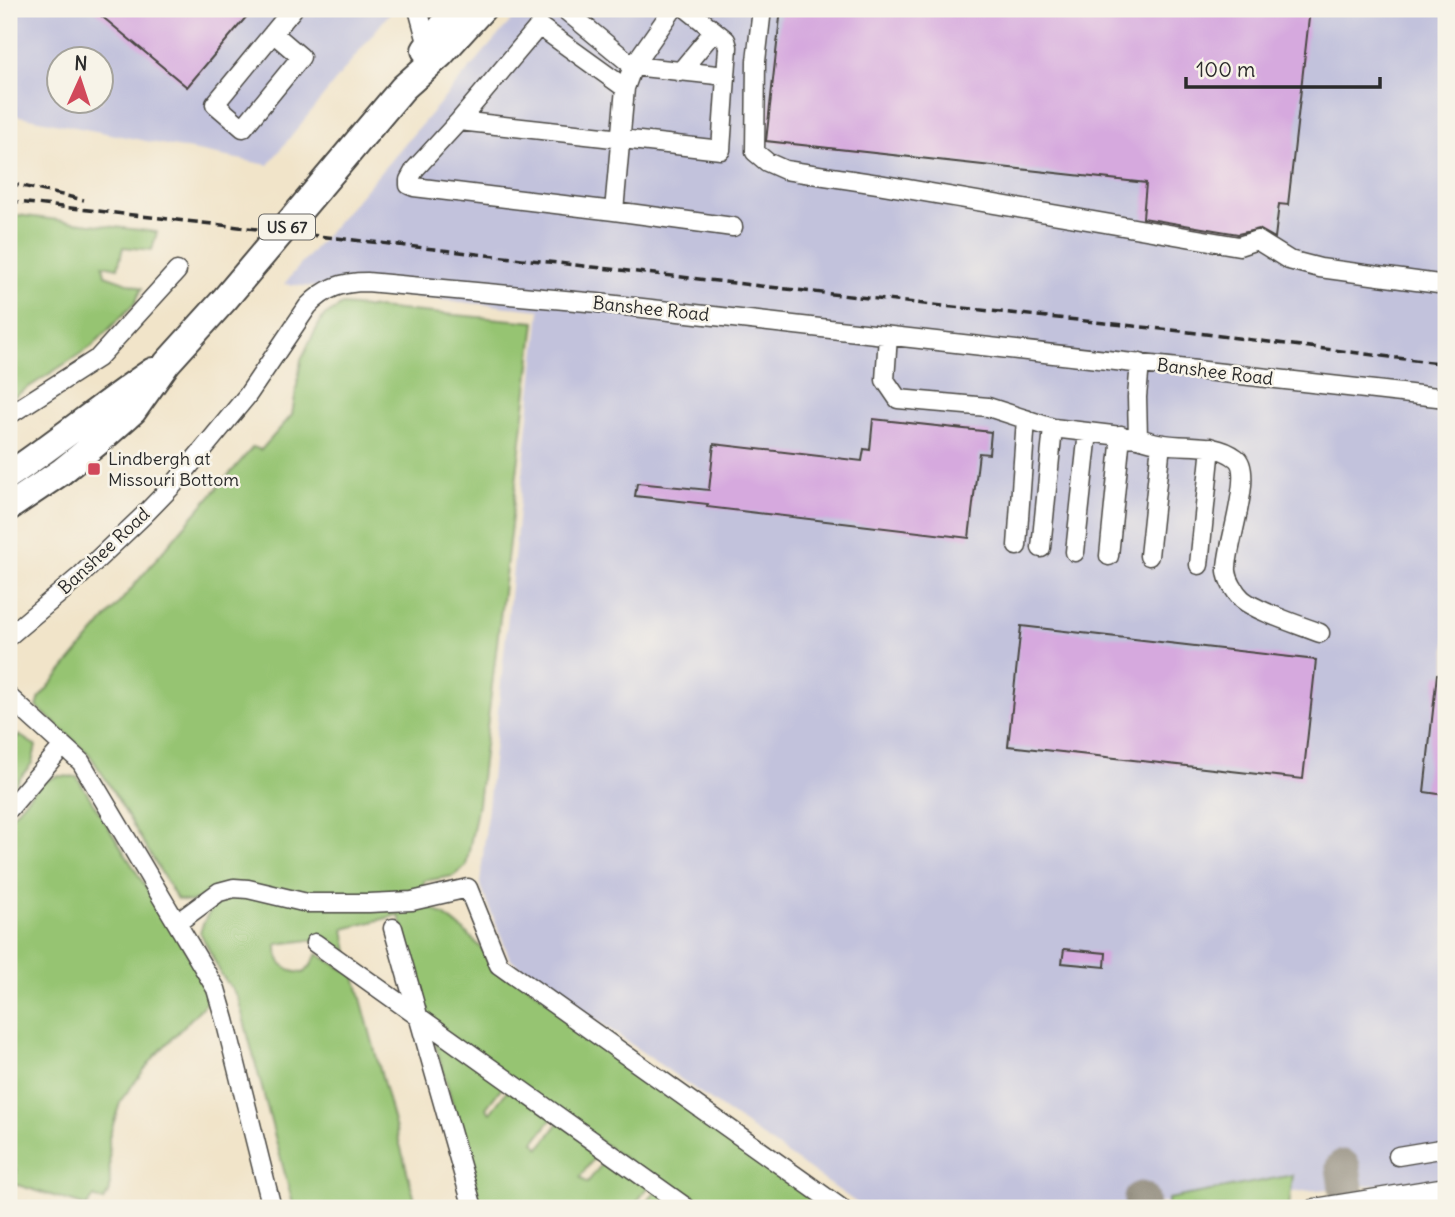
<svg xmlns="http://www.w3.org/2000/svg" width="1455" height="1217" viewBox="0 0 1455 1217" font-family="Delius,sans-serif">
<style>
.industrial{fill:#c2c2dc;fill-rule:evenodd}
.green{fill:#96c472;stroke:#60784e;stroke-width:2}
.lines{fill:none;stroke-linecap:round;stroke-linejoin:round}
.taxiway{stroke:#8e887a;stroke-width:35}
.building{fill:#d6a9de}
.minor-casing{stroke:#494743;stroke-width:21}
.highway-casing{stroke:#494743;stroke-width:30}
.minor{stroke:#fff;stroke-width:18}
.highway{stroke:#fff;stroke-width:26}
.rail{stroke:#2b2b2b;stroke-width:3.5;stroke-dasharray:10 5;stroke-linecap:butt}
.poi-dot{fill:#d1495b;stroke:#f7f3e8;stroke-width:2.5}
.labels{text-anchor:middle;stroke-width:5;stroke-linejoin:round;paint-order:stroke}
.shield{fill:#f7f3e8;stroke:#686764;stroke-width:2}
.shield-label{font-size:16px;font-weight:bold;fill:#2b2b2b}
.street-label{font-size:18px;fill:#2b2b2b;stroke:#f7f3e8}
.poi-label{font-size:18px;fill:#2b2b2b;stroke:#f7f3e8;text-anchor:start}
</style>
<rect width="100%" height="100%" fill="#f7f3e8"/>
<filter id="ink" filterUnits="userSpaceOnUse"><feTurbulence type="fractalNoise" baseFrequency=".0143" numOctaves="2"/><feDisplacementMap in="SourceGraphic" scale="14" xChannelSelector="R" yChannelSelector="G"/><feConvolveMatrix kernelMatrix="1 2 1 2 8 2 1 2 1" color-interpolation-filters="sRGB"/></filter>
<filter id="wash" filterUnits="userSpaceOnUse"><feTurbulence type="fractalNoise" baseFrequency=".00686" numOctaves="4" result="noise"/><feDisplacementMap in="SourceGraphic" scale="28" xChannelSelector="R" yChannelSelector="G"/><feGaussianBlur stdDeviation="1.57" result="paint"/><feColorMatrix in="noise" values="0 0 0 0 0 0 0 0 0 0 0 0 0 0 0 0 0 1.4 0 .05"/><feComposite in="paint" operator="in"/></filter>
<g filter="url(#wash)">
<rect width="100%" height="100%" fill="#f1e4c9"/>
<path class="industrial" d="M 9,9 L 393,9 L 268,165 L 9,114 ZM 60,60 L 102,60 L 102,102 L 60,102 Z
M 521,9 L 1446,9 L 1446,1179 L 1104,1208 L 864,1208 L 510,959 L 480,884 L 540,310 L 284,284 Z"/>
<path class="green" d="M 9,214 L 157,232 L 152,250 L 123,247 L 118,268 L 103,265 L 105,275 L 142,288 L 135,303 L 91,347 L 9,400 Z
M 342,305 L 535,322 L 478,804 L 466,866 L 453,876 L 424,881 L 424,887 L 416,892 L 391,896 L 208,896 L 190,902 L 177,899 L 105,778 L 89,754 L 37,707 L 40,697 L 180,531 L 253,447 L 261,450 L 292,415 L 301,360 L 310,341 L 323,317 Z
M 19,735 L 36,746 L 32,763 L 9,792 L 9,737 L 14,741 Z
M 57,776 L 77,777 L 194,964 L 209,1000 L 155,1056 L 121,1100 L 109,1137 L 110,1191 L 103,1201 L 94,1197 L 87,1206 L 14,1184 L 17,1170 L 9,1164 L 9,819 L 39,784 Z
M 240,895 L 422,905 C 448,912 474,939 491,959 L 836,1208 L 695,1208 L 430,1022 L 399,915 L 344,929 L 349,958 L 310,940 L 277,944 C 276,962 285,972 303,973 L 310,967 L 317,954 L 355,976 L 417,1208 L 294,1208 L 238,998 L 221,974 L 200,932 C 208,909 216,900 240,895 Z
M 432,1032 L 505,1083 L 486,1108 L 490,1113 L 510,1087 L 553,1117 L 534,1142 L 540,1148 L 560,1121 L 600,1150 L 580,1177 L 587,1183 L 608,1156 L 650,1185 L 632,1208 L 482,1208 Z
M 1293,1175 L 1289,1207 L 1168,1208 L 1168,1199 Z
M 657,1189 L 684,1208 L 643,1208 Z
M 1446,1195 L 1446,1208 L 1425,1208 L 1417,1205 L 1414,1200 Z"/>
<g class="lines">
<path class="taxiway" d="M 1343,1167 L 1349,1208
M 1141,1199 L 1142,1208"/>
</g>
<g id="blocks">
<path class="building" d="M 93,9 L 253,9 L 187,87 Z
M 781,9 L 1310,9 L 1288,205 L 1279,204 L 1275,238 L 1259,229 L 1238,234 L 1143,218 L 1146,183 L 766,141 Z
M 873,419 L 991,432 L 989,454 L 979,453 L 969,538 L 707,507 L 708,504 L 635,496 L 637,483 L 709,490 L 714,444 L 862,461 L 864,449 L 870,450 Z
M 1021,626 L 1316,660 L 1303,779 L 1008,746 Z
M 1437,674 L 1446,675 L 1446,795 L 1424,792 Z
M 1064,949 L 1106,953 L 1105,967 L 1062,963 Z"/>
</g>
</g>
<g filter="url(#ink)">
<use href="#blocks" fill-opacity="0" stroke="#494743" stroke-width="2"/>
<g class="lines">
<g class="minor-casing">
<path id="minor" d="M 418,9 L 428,46
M 564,9 L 633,66 L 726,76
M 673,9 L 633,66 L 625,88 L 614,211 L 733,227
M 762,9 L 756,61 L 755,152 L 767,162 L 785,170 L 878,184 L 1239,246 L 1257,240 L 1289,260 L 1320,268 L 1446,285
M 273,33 L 301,57 L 243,128 L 215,104 L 293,9
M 680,72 L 714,31
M 459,121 L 721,150 L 728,47 L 726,40 L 687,9
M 614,211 L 414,187 L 409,185 L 409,180 L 415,169 L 459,121 L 539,26 L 625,88
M 888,336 L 885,380 L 898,399 L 988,407 L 1053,428 L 1138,438
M 1140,363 L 1137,397 L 1138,438 C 1146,440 1155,443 1164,444 C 1188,448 1215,442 1236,458 C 1255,472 1225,549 1227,571 C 1228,581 1235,592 1242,599 C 1257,612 1300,625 1320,633
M 9,415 L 98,358 L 177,271
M 1017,546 L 1026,419
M 1041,548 L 1053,428
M 1075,552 L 1088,432
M 1109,556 L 1121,435
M 1149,556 L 1161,444
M 1199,565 L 1211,447
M 9,636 L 79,577 L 143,516 L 176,482 L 247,396 L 308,306 C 325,288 342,282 367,282 L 598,303 L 1446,398
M 9,697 L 81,762 L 216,989 L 225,1020 L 272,1208
M 9,809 L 63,746
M 177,923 L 219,892 L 234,888 L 248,889 L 307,903 L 369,903 L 412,901 L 468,888 L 499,965 L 841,1208
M 393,928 L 473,1208
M 315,943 L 687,1208
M 1398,1156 L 1446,1148
M 1315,1208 L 1446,1187"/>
</g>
<g class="highway-casing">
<path id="highway" d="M 425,50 L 455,9
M 9,475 C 58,442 104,404 153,371
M 9,507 L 61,472 L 98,442 L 133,411 L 167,363 L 225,299 L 403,88 L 441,54 L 482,9"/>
</g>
<use href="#minor" class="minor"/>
<use href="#highway" class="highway"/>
<path class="rail" d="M 9,183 L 84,200
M 9,201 L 858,297 L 1181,331 L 1446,364"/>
</g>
</g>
<rect class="poi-dot" x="87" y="462" width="14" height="14" rx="3.5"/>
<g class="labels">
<rect class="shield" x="259" y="214.5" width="56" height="25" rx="5"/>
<g class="shield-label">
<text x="287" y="233">US 67</text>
</g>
<g class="street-label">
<text transform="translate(651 309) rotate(6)" y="6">Banshee Road</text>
<text transform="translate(1215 372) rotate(7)" y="6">Banshee Road</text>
<text transform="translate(104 551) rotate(-43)" y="6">Banshee Road</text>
</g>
<g class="poi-label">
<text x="108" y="465">Lindbergh at<tspan x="108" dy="21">Missouri Bottom</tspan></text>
</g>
</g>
<rect width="1455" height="1217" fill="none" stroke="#f7f3e8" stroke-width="35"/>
<g transform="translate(80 80) rotate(3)"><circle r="33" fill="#f7f3e8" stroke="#a5a39c" stroke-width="2"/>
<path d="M0-5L12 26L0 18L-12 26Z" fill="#d1495b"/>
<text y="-10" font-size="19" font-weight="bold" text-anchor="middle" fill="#2b2b2b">N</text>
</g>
<path d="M1186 77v10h194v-10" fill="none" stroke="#2b2b2b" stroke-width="3.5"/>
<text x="1196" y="77" font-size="21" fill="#2b2b2b" stroke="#f7f3e8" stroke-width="5" paint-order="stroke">100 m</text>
</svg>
